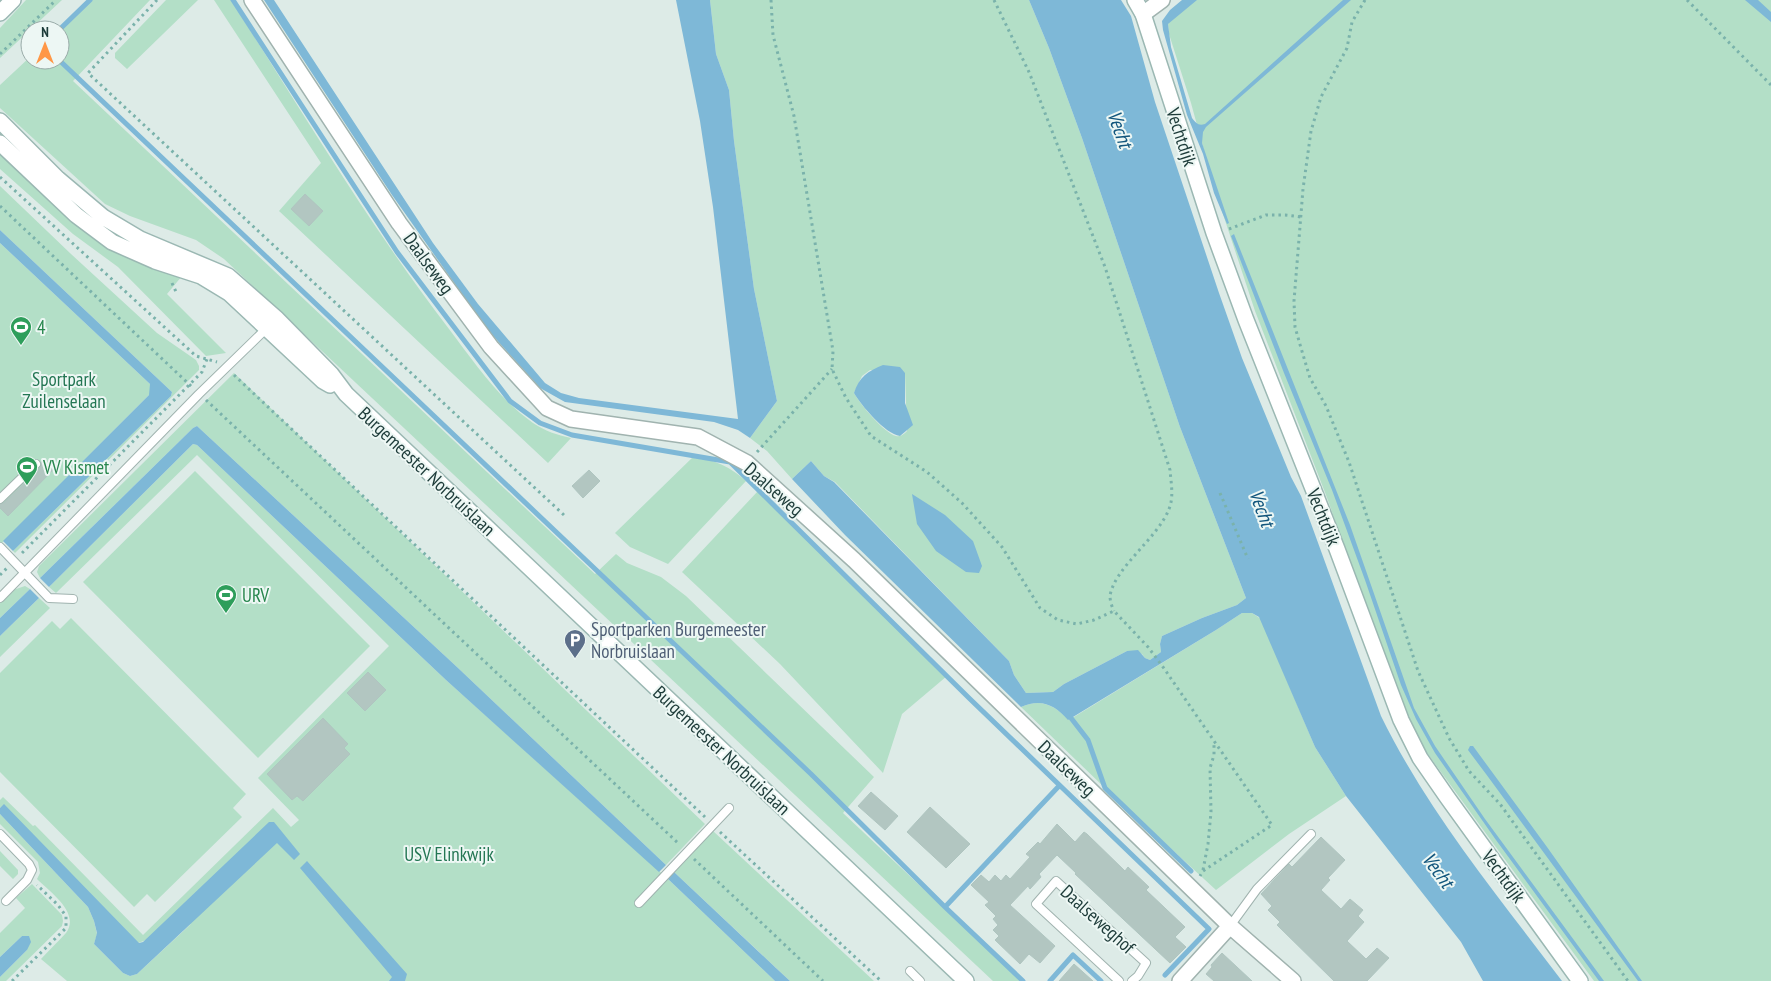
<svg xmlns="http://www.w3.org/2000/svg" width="1771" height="981" viewBox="0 0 1771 981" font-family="'PT Sans Narrow',sans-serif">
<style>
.green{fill:#b3dfc7;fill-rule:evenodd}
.water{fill:#7eb8d7}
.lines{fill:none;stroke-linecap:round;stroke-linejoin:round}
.stream{stroke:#7eb8d7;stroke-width:5}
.building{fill:#b2c6c1;stroke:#afc5c0}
.lane-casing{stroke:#a0b3af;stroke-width:10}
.street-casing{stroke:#a0b3af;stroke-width:18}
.secondary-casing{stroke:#9bb8b3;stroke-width:18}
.path{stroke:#7ab2ab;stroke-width:3;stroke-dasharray:2.5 4;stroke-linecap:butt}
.lane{stroke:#fff;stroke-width:8}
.street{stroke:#fff;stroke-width:15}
.secondary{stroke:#fff;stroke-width:15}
.labels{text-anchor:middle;stroke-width:4;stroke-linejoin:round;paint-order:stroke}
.street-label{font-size:19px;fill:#1d3b39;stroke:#edf7f4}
.leisure-label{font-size:19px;fill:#27864d;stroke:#edf7f4;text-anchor:start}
.park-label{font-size:19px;fill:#237653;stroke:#edf7f4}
.service-label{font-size:19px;fill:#4e5e75;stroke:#edf7f4;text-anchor:start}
.water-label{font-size:20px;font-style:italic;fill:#12567d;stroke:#edf7f4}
</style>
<rect width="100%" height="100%" fill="#ddebe7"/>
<path class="green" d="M 26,0 L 62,0 L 0,58 L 0,28 Z
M 90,0 L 150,0 L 73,81 L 595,574 L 616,554 L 627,563 L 661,577 L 686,596 L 874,777 L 843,813 L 1021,981 L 993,981 L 224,259 L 196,240 L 130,216 L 105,204 L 0,108 L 0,85 L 30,57 L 30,60 L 60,60 L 60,30 L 58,30 Z
M 166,0 L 198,0 L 127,69 L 115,58 L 115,53 Z
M 214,0 L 231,0 C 302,111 369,225 449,329 C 474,362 499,399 533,423 C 545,431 557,435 571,438 L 548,463 L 279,211 L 321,163 Z
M 710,0 L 1029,0 L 1049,48 L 1082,138 L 1180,427 L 1246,598 L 1237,605 L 1202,618 L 1162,636 L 1160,644 L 1161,652 L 1150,660 L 1145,658 L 1142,654 L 1127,651 L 1064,684 L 1053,692 L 1026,693 L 1014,675 L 1009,661 L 835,482 L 824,476 L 811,461 L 792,479 L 767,451 L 750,438 L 777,401 L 754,289 L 734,141 L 729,90 L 716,54 ZM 870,370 L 905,373 L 907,431 C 904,434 901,437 896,436 C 884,433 860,404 854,393 L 862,376 Z
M 1183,0 L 1771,0 L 1771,981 L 1594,981 L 1419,742 L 1404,713 L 1326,495 L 1255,311 L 1214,187 L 1191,103 L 1169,34 L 1168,24 Z
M 0,149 L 49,195 L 182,276 L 167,294 L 226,353 L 206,356 L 118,267 L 73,234 L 0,169 Z
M 0,186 L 71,254 L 157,333 L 196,360 L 199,366 L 199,370 L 15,553 L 13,551 L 171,396 L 172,392 L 0,230 Z
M 0,243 L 150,384 L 150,394 L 0,545 Z
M 234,373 L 705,824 L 666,865 L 457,667 L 197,426 L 193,428 L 40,578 L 37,572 L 39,566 Z
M 193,444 L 197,445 L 446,680 L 668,879 L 775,981 L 67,981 L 41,959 C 49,950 58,942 66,933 C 81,913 49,891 37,879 L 40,873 L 38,862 L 0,824 L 0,814 L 88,907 L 94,921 L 97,934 L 94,944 L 123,973 L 130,976 L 137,974 L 191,924 L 138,943 L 4,805 L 0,808 L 0,800 L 3,797 L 33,826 L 35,825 L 143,935 L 273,808 L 291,827 L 299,820 L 258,778 L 389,646 L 197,455 L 56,593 L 49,587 Z
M 694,456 C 716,461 729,466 746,481 L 668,564 L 630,547 L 615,533 Z
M 195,471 L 370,646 L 258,758 L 83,582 Z
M 758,491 L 947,676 L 902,714 L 883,773 L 780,664 L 682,572 Z
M 25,586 L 30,589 L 0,618 L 0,603 L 13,590 Z
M 39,598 L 50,608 L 0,657 L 0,636 Z
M 1242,613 L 1252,613 L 1261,619 L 1315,747 L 1346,796 L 1289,834 L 1216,890 L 1105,788 L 1021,707 C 1041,698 1054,705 1069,720 L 1216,630 Z
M 71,618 L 246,794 L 233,808 L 242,817 L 155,902 L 147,894 L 134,907 L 0,772 L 0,673 L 52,621 L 60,629 Z
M 713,831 L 874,981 L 790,981 L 674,872 Z
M 0,851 L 18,870 L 18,874 L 13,879 L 0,866 Z
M 32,884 L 62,915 L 63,921 L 62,926 L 6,981 L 0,981 L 0,977 L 27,950 L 22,936 L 0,957 L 0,933 L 25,908 L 16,898 Z"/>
<path class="water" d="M 264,0 L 274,0 L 433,243 L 478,304 L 545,383 L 561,393 L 579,398 L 738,419 L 713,207 L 700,121 L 676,0 L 710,0 L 716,54 L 729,90 L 734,141 L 754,289 L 777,401 L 750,438 L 738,430 L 714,422 L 565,402 L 540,388 L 486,328 L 392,195 Z
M 1029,0 L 1121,0 L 1131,16 L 1155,102 L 1219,293 L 1242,358 L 1291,477 L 1301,496 L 1381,716 C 1428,812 1498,896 1562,981 L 1483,981 L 1461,942 L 1346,796 L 1315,747 L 1259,617 L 1252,613 L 1242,613 L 1216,630 L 1068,720 C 1055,705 1041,698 1021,707 L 845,535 L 792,479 L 811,461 L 824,476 L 834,482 L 1009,661 L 1014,675 L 1026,693 L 1053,692 L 1064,684 L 1127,651 L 1138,650 L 1145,658 L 1150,660 L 1161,652 L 1160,644 L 1162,636 L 1202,618 L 1237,605 L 1246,598 L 1180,427 L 1082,138 L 1049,48 Z
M 1182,0 L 1197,0 L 1168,24 L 1171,47 L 1192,118 C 1196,123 1198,126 1205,124 L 1343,0 L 1351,0 L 1206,127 L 1203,132 L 1202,143 L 1229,223 L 1227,224 L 1214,193 L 1203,154 L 1187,115 L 1163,30 L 1162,21 L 1170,10 Z
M 1745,0 L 1758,0 L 1771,12 L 1771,22 Z
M 0,230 L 172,392 L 171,396 L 13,551 L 3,541 L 149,395 L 150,384 L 0,243 Z
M 1234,234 L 1350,525 L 1414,708 L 1435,746 L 1485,819 L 1604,981 L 1599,981 L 1496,840 L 1435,753 L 1416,719 L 1401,685 L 1365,580 L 1332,490 L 1284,373 L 1231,236 Z
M 883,365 L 900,367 L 905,373 L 905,403 L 913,425 L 900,436 C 885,434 861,405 854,393 C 859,377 868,371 883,365 Z
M 197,426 L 457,667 L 666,865 L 659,872 L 446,680 L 197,445 L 193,444 L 49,587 L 40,578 L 193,428 Z
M 912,494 L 945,515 L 973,541 L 982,566 L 979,573 L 966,572 L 936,551 L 917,524 Z
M 30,589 L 39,598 L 0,636 L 0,618 Z
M 1470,746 L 1473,746 L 1547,847 L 1642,981 L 1638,981 L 1486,774 L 1468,750 Z
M 4,804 L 139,943 L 143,942 L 269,822 L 274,822 L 300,854 L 294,860 L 277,843 L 137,974 L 130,976 L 123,973 L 94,944 L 97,933 L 94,921 L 88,907 L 0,814 L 0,808 Z
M 307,861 L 407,974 L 405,981 L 389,981 L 392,977 L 300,868 Z
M 674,872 L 776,968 L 790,981 L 775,981 L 668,879 Z
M 22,936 L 29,936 L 31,942 L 27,950 L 0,977 L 0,957 Z"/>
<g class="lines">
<path class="stream" d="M 233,0 L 397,252 L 510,401 L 540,423 L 572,435 L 730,462 L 970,699 L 1209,929 L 1165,975
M 59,30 L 90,0
M 59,60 L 811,774 L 945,907 L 1023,981
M 1071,718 L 1088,740 L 1105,788 L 1191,871
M 945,907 L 1059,786
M 1050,981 L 1073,955 L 1101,981"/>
</g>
<path class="building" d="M 305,194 L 323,211 L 309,226 L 291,209 Z
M 42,459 L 53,470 L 8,516 L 0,508 L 0,504 L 4,503 L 40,468 Z
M 589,470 L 600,481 L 583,498 L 572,486 Z
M 368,672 L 386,690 L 365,711 L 347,693 Z
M 323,718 L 348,744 L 344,748 L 350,754 L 303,801 L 297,796 L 292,800 L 267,774 Z
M 871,792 L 898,816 L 885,830 L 858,806 Z
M 930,807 L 970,844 L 946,868 L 907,832 Z
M 1057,824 L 1075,842 L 1084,832 L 1087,834 L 1125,871 L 1128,867 L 1149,887 L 1146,890 L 1185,927 L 1175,937 L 1186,947 L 1170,963 L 1075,874 L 1076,873 L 1057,855 L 1039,874 L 1041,877 L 1030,889 L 1028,886 L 1010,905 L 1055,946 L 1040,963 L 1029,954 L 1020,964 L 995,940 L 999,936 L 993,930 L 998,925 L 993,919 L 996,916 L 985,905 L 989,902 L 971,885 L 981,875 L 989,882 L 995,875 L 1001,881 L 1006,875 L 1010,879 L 1030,857 L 1026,854 L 1038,842 L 1040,844 Z
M 1321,837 L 1345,860 L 1328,878 L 1330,880 L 1321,890 L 1341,909 L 1350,899 L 1363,910 L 1358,916 L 1364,922 L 1347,941 L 1366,959 L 1377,948 L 1389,958 L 1367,981 L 1334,981 L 1277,925 L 1280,922 L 1268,910 L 1272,906 L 1261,894 L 1289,864 L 1292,867 Z
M 1222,953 L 1252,981 L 1214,981 L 1206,974 L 1212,967 L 1211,965 Z
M 1074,964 L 1093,981 L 1059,981 Z"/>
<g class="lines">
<g class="lane-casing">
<path id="lane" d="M 0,499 L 36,464
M 0,547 L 49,598 L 73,599
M 0,598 L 199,394 L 268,327
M 0,834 L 29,864 L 32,870 L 27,880 L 6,901
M 639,903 L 729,808
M 1230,926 L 1257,889 L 1311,834
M 910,971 L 920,981
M 1119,981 L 1036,904 L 1056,881 L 1146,963 L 1138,976 L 1132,981"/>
</g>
<g class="street-casing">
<path id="street" d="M 252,0 L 399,223 L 491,347 L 547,408 L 571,419 L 698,437 L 747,463 L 854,560 L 1230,926 L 1293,981
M 1143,14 L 1162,0
M 1180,981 L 1230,926"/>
</g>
<g class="secondary-casing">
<path id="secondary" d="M 1135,0 L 1143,14 L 1214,233 L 1246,320 L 1337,549 L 1401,720 L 1420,758 L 1447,797 L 1580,981
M 0,13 L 13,0
M 0,121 L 58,179 L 103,217 L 140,239 L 228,276 L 277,319 L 331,374 L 346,394 L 966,981
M 0,143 L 76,215 L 112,242 L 155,261 L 201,276 L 229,293 L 323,381 L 330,385"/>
</g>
<path class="path" d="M 157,0 L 88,73 L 564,515
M 771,0 L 773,35 L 794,116 L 833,351 L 832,369 L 846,398 L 871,436 L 927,472 L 962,503 L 1002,547 L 1040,608 L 1058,620 L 1077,624 L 1094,620 L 1114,611 L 1148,647 L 1163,667 L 1272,825 L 1203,871 L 1200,876
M 994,0 L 1029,72 L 1105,267 L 1170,470 C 1171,483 1174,497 1169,509 C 1158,538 1114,568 1110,596 C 1110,601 1112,607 1114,611
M 1365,0 L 1352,22 L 1347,48 L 1321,97 L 1311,131 L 1303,189 L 1294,301 L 1295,327 L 1301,348 L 1310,378 L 1326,406 L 1349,462 L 1418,671 L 1449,738 L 1469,771 L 1500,804 L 1628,981
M 1687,0 L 1771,85
M 0,54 L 56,0
M 0,177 L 196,356 L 217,362
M 0,206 L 192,387
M 1229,229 L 1266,215 L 1285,215 L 1301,217
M 172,283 L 177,294
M 234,375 L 705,817
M 206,400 L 679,844
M 757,452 L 832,369
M 1220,493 L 1248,559
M 22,553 L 202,372 L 207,359
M 0,575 L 7,568
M 720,832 L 881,981
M 694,859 L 823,981
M 1203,870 L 1208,844 L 1211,812 L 1210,768 L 1214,755 L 1214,743
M 12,981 L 66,928 L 66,916 L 58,905 L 37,885"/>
<use href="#lane" class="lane"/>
<use href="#street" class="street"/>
<use href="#secondary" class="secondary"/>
</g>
<defs>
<g id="stadium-pin" transform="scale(1.125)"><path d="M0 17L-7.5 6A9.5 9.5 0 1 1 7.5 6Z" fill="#2e9e5b" stroke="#edf7f4"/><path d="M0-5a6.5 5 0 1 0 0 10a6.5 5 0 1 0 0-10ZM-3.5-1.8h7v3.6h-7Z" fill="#fff"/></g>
<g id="parking-pin" transform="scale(1.125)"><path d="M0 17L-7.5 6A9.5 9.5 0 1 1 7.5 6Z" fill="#5c6f8a" stroke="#edf7f4"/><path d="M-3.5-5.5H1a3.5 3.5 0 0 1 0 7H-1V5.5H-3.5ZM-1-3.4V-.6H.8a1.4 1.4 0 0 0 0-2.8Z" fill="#fff"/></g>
</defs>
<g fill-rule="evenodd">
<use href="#stadium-pin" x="21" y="327"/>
<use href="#stadium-pin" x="27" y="467"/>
<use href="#stadium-pin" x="226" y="595"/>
<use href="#parking-pin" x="575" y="640"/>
</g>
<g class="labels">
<g class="street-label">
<text transform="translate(1182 137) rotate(72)" y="7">Vechtdijk</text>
<text transform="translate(429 263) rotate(54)" y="7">Daalseweg</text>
<text transform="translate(427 471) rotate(43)" y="7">Burgemeester Norbruislaan</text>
<text transform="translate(774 489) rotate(41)" y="7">Daalseweg</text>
<text transform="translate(1324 517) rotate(68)" y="7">Vechtdijk</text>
<text transform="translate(722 750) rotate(43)" y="7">Burgemeester Norbruislaan</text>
<text transform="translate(1067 768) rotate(44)" y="7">Daalseweg</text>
<text transform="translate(1504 876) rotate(54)" y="7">Vechtdijk</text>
<text transform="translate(1098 919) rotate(42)" y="7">Daalseweghof</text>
</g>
<g class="leisure-label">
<text x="37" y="334">4</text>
<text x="43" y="474">VV Kismet</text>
<text x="242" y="602">URV</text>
</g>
<g class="park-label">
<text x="64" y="386">Sportpark<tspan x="64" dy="22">Zuilenselaan</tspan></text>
<text x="449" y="861">USV Elinkwijk</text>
</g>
<g class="service-label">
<text x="591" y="636">Sportparken Burgemeester<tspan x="591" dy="22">Norbruislaan</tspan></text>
</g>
<g class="water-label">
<text transform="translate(1120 129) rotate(70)" y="7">Vecht</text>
<text transform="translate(1262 508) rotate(70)" y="7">Vecht</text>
<text transform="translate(1438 870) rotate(54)" y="7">Vecht</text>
</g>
</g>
<g transform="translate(45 45)"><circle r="24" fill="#edf7f4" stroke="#9aaca9"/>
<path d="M0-4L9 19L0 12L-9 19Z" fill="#ff9746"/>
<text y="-8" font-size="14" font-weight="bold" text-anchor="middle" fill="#1d3b39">N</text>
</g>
</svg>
